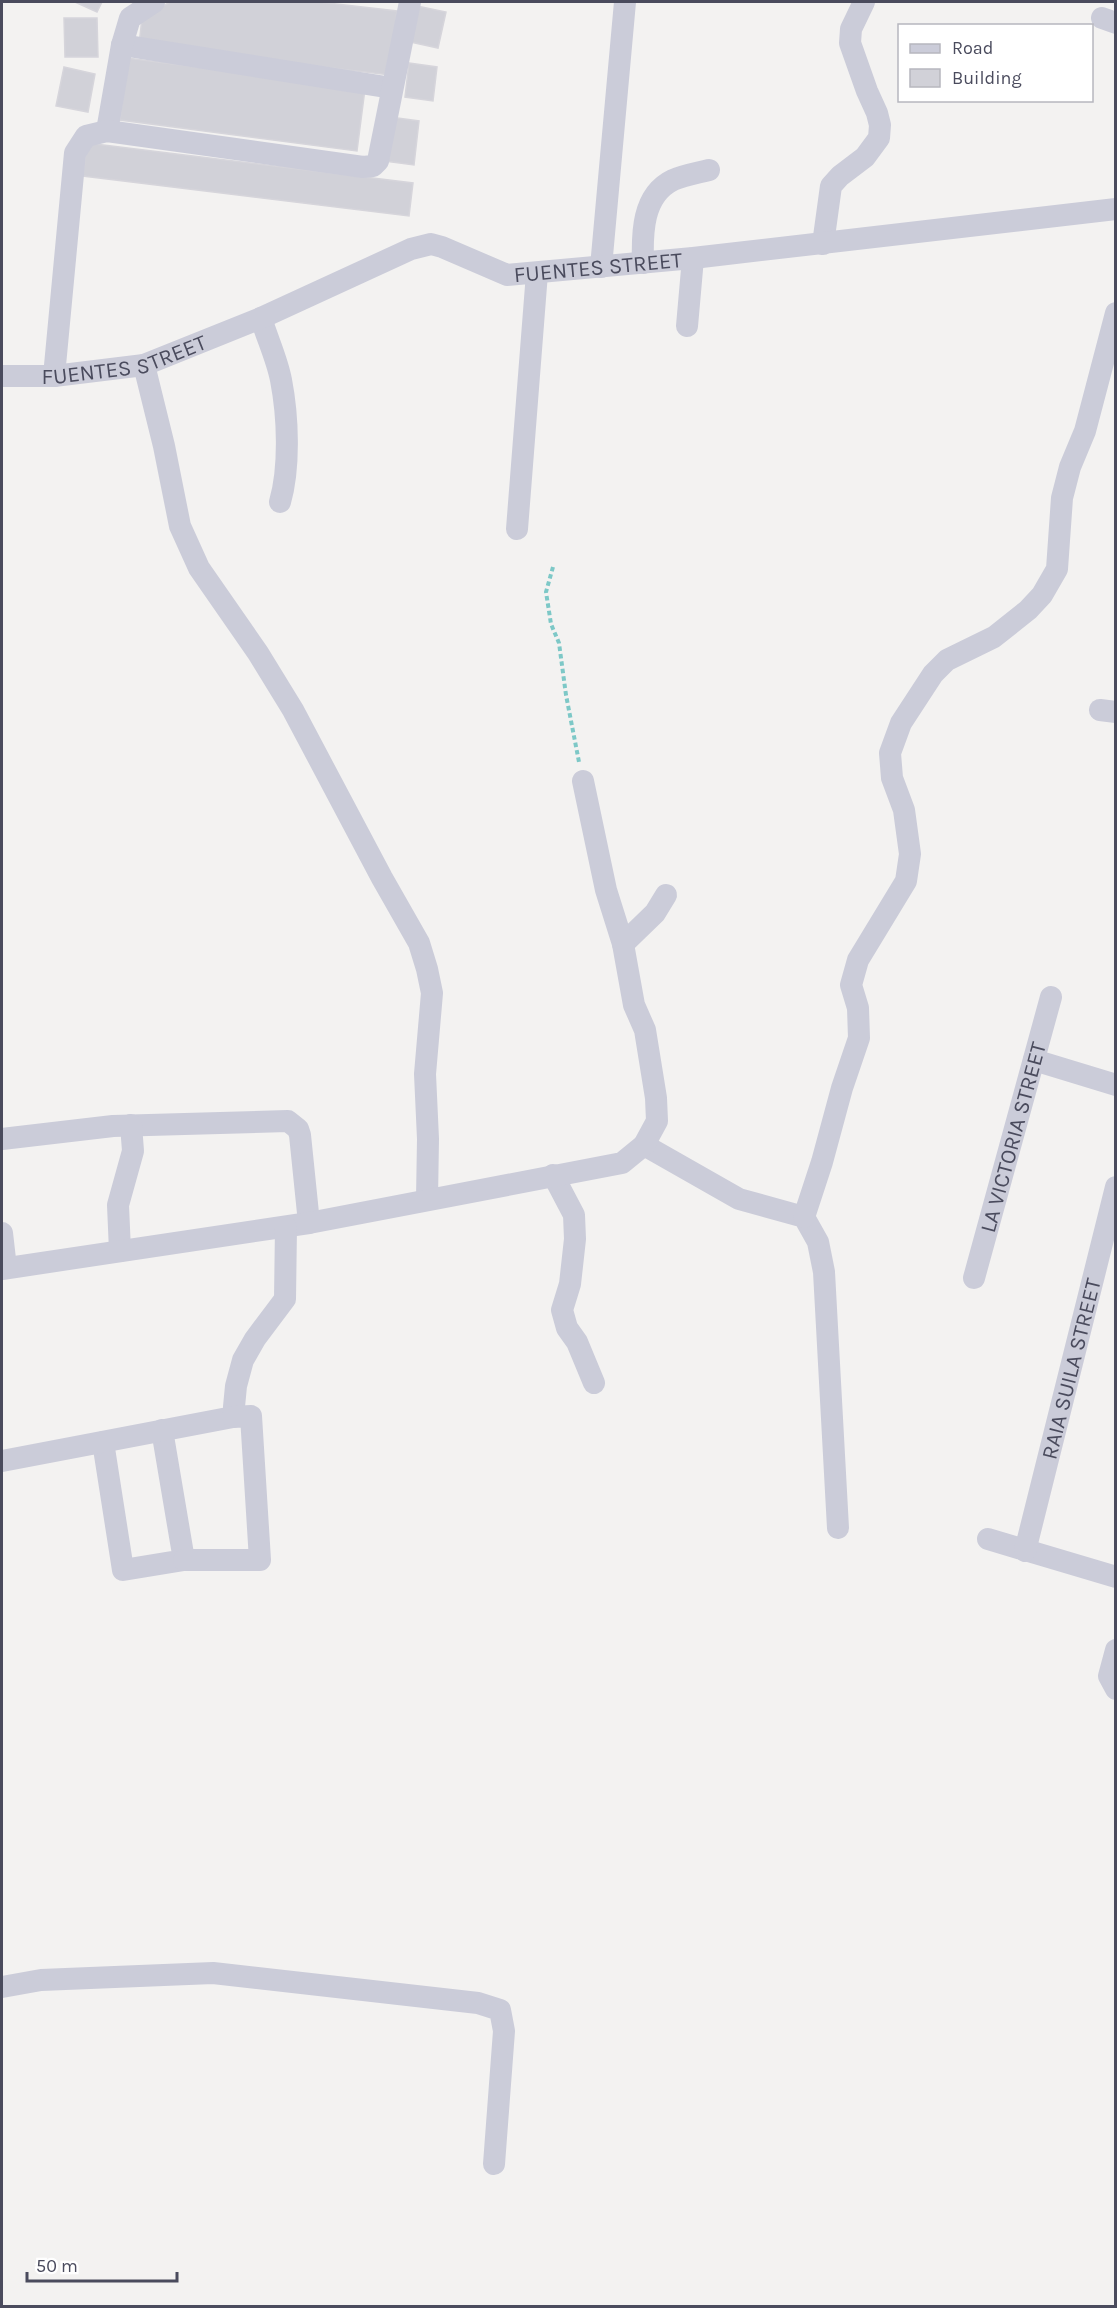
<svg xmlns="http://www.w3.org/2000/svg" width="1117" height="2308" viewBox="0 0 1117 2308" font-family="Karla,sans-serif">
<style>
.building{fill:#d1d1d8;stroke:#d6d5db;stroke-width:1.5}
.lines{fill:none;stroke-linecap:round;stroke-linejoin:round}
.path{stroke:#7dc8c7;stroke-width:4;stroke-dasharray:4.5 3;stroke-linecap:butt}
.minor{stroke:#cbccd9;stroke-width:22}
.labels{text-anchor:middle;stroke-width:4.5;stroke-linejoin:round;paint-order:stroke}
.street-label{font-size:22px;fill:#4a4b5d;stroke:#fff}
</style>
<rect width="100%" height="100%" fill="#f3f2f1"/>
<path class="building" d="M 75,2 L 102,2 L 97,12 Z
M 170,2 L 319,2 L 397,11 L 390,75 L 139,45 L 142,18 Z
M 417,6 L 446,12 L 438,48 L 410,42 Z
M 64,18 L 97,18 L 98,57 L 65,57 Z
M 127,58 L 365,89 L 357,151 L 120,120 Z
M 409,63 L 437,67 L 433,101 L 405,97 Z
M 64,67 L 95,74 L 88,112 L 56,106 Z
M 390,117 L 419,121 L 414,165 L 385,161 Z
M 87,143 L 413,183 L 409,216 L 83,176 Z"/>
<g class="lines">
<path class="path" d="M 553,567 L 546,592 L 551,624 L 559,643 L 566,695 L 579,762"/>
<g class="minor">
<path d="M 1102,18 L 1116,23"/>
<path d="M 122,45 L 392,88"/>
<path d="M 107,131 L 122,45 L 130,18 L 154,2"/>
<path d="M 823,244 L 831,186 L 840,176 L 865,157 L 879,138 L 880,125 L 877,113 L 867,91 L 850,43 L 851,29 L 864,2"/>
<path d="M 643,263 C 642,234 642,195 673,180 C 684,175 697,173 709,170"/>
<path d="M 601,267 L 625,2"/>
<path d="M 261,318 C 267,338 277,359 281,380 C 288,416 290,467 280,502"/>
<path d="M 687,326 L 693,258"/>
<path d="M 144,365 L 164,446 L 180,526 L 199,568 L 258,653 L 293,710 L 382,878 L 419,943 L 427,969 L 432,993 L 425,1074 L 428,1139 L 427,1199"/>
<path id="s1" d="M 2,376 L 54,376 L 144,365 L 261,318 L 411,249 L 431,244 L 442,247 L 507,275 L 693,258 L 1116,209"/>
<path d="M 54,376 L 75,153 L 86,136 L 107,131 L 363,167 L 373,166 L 378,161 L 410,2"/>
<path d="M 517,529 L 537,273"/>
<path d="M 1100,710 L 1116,712"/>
<path d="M 623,944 L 655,913 L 666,895"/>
<path d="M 1034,1060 L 1116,1085"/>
<path d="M 2,1139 L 113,1126 L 288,1121 L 298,1129 L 300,1135 L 309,1223"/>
<path d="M 644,1145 L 739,1199 L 804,1217 L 818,1242 L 824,1272 L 838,1528"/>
<path d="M 553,1175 L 574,1215 L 575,1239 L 570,1284 L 562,1310 L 567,1328 L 577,1342 L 594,1383"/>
<path d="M 804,1217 L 822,1162 L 842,1088 L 859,1038 L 858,1008 L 851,985 L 858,960 L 906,881 L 910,854 L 904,810 L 892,778 L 890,753 L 901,723 L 933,674 L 947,660 L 994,637 L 1028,610 L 1042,595 L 1057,569 L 1062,498 L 1070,467 L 1085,431 L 1116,313"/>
<path d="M 2,1233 L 6,1268"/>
<path d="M 120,1251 L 118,1205 L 133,1151 L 131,1125"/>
<path d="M 2,1269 L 309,1223 L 622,1163 L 644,1145 L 657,1121 L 656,1098 L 645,1030 L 634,1005 L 623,944 L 606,890 L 583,781"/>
<path id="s2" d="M 974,1278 L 1051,997"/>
<path d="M 103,1442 L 123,1570 L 184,1560 L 162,1430"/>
<path d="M 2,1461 L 233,1417 L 236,1386 L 243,1360 L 255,1339 L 285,1299 L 286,1227"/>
<path d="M 988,1539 L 1116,1577"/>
<path id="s3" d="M 1025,1551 L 1116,1187"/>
<path d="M 184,1560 L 260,1560 L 251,1416 L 233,1417"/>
<path d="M 1116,1650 L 1109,1676 L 1116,1689"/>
<path d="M 2,1987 L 41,1980 L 213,1973 L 478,2003 L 500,2010 L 504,2031 L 494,2164"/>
</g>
</g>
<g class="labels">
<g class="street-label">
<text dy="8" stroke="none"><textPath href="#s1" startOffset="628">FUENTES STREET</textPath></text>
<text dy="8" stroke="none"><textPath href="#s1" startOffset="124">FUENTES STREET</textPath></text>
<text dy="8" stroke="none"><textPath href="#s2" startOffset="146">LA VICTORIA STREET</textPath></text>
<text dy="8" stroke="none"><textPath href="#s3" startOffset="188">RAIA SUILA STREET</textPath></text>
</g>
</g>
<rect width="1117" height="2308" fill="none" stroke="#4a4b5d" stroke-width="6"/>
<rect x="898" y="24" width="195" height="78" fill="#ffffff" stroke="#b7b7be" stroke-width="1.5"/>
<rect x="910" y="44" width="30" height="9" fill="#cbccd9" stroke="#b7b7be" stroke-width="1.5"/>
<text x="952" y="54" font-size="18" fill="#4a4b5d">Road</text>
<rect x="910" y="69" width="30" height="18" fill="#d1d1d8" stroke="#b7b7be" stroke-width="1.5"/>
<text x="952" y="84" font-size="18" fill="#4a4b5d">Building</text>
<path d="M27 2272v9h150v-9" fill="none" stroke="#4a4b5d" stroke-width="3"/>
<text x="36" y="2272" font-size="18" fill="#4a4b5d" stroke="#ffffff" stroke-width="4.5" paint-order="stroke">50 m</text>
</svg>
